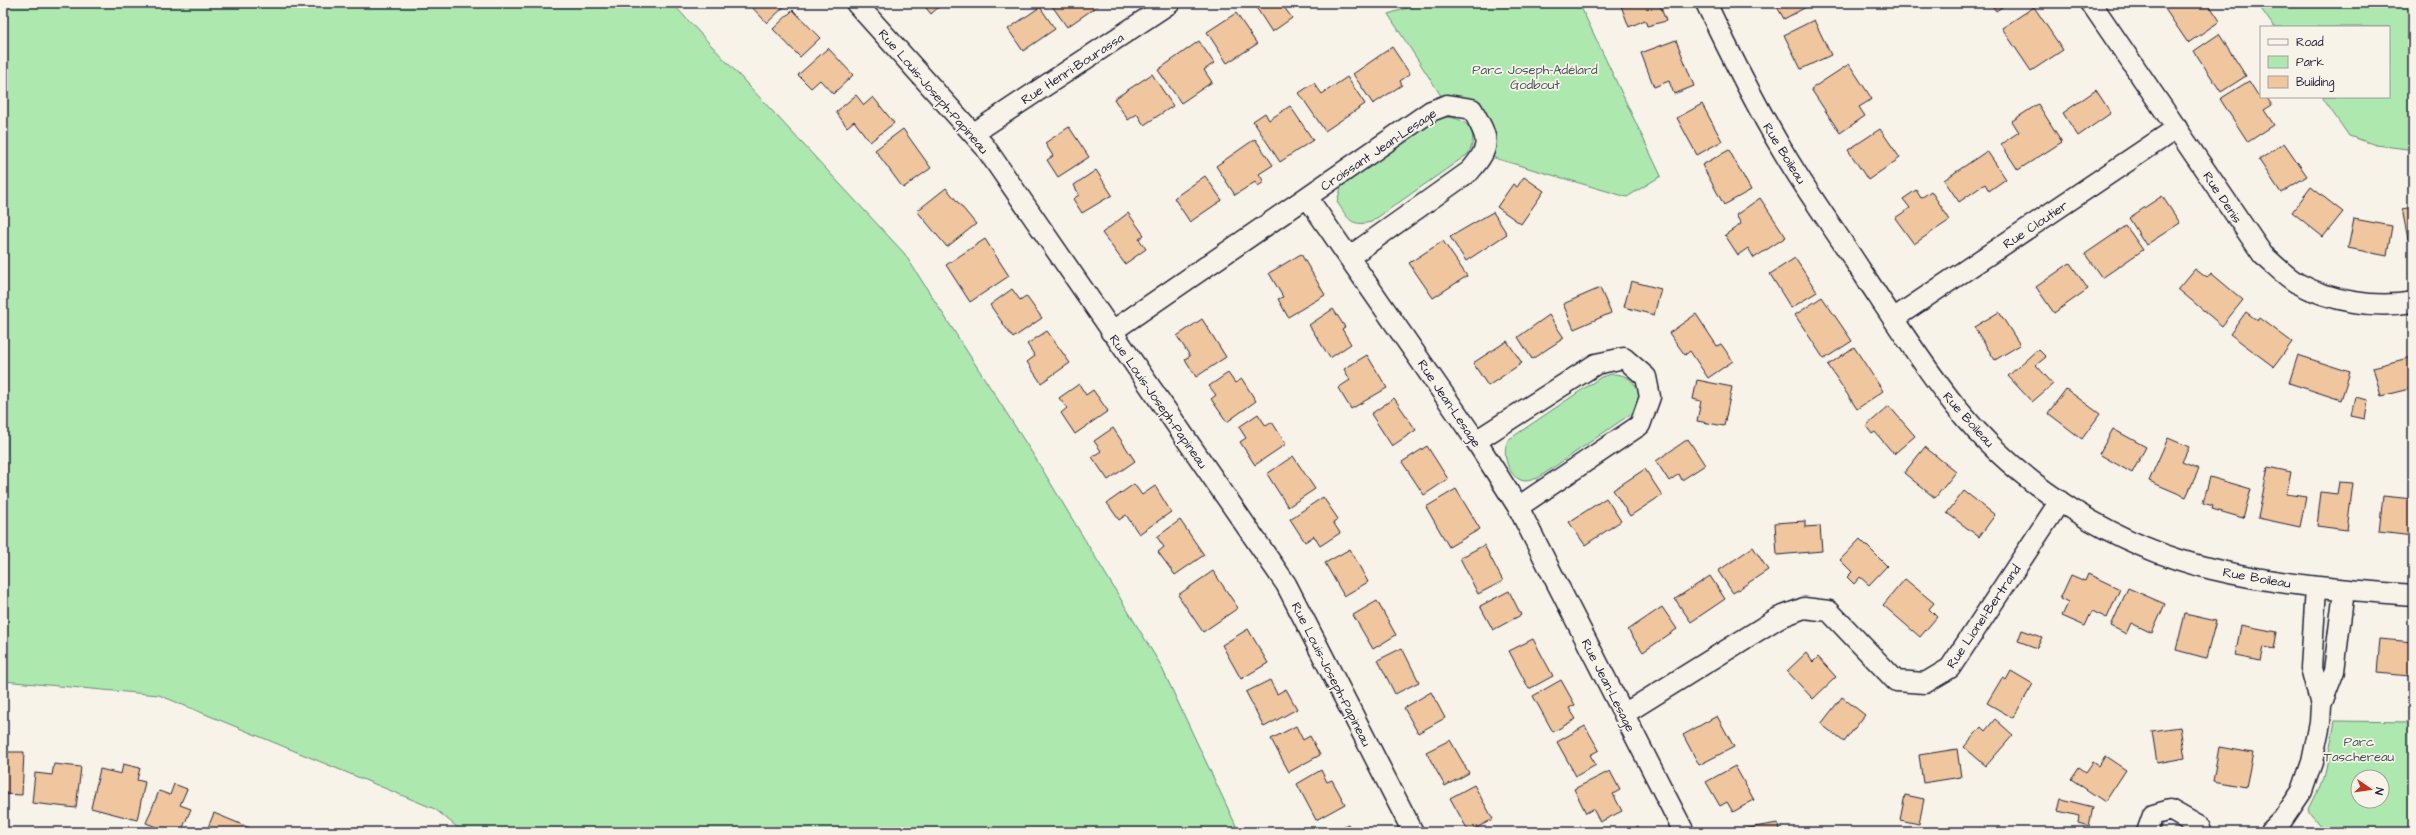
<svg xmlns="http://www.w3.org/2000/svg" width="2416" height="835" viewBox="0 0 2416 835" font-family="'Architects Daughter',sans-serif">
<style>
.green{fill:#ade9af;stroke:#688675;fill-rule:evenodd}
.building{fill:#efc69e;stroke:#22223b}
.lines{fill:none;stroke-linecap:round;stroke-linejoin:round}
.minor-casing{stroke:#22223b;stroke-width:23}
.minor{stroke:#f7f3e8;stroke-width:20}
.labels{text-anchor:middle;stroke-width:3.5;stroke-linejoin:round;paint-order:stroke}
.street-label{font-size:13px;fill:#22223b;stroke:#f7f3e8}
.park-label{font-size:13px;fill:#455458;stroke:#f7f3e8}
</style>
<rect width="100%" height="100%" fill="#f7f3e8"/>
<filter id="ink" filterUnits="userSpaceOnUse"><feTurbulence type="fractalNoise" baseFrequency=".025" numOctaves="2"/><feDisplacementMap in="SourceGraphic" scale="8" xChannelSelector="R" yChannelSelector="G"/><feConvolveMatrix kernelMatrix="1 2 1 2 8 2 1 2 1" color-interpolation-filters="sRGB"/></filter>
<g filter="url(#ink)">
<path class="green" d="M 3,3 L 672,3 L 904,253 L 1036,459 L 1160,664 L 1239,832 L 463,832 L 435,809 L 159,695 L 3,681 Z
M 1423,3 L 1579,3 L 1661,176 L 1627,197 L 1484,155 L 1472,109 L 1447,105 L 1388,14 Z
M 2257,3 L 2413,3 L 2413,145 L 2407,149 L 2376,145 L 2349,136 L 2322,97 L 2389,97 L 2389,27 L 2274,27 Z
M 1446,117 C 1468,118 1480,134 1468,154 L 1371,222 C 1350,227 1348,218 1337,202 L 1342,184 L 1435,120 Z
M 1612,374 C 1628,374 1633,381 1641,394 L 1635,411 L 1538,478 C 1534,479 1529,481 1525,481 C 1508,479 1501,453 1508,440 L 1601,377 Z
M 2335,721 L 2413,722 L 2413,832 L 2325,832 L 2308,811 L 2324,779 ZM 2358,777 L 2382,777 L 2382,801 L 2358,801 Z"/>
<path class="building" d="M 748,3 L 788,3 L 767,23 Z
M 922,3 L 943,3 L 931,14 Z
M 1050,3 L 1097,3 L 1099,5 L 1067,27 Z
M 1255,3 L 1281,3 L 1292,18 L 1272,32 L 1254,4 Z
M 1620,3 L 1659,3 L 1666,21 L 1647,26 L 1645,20 L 1629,27 Z
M 1775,3 L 1807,3 L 1808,6 L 1784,19 Z
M 1990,3 L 2008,3 L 1996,11 Z
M 2161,3 L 2208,3 L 2220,21 L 2188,43 Z
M 1040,7 L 1055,29 L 1023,51 L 1008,29 Z
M 2034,7 L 2063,50 L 2031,71 L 2002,28 Z
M 793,10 L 820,38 L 800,57 L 773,29 Z
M 1236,13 L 1257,44 L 1227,63 L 1207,32 Z
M 1814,20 L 1831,55 L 1801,69 L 1784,35 Z
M 2219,34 L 2246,76 L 2221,92 L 2194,51 Z
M 1676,40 L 1694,86 L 1674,94 L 1669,81 L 1654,87 L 1641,53 Z
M 1199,41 L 1214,63 L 1204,70 L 1212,82 L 1181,103 L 1158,70 Z
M 1392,47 L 1410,74 L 1400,81 L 1402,85 L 1373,104 L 1353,74 Z
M 828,48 L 853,75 L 833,94 L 820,80 L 811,88 L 798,75 Z
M 1849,64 L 1872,99 L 1859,107 L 1865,116 L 1840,133 L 1811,89 Z
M 1152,74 L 1173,106 L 1144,125 L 1137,114 L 1128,120 L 1114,99 Z
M 1347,77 L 1365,104 L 1325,131 L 1299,93 L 1314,83 L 1322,94 Z
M 2249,81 L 2259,97 L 2266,97 L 2272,105 L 2264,110 L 2274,125 L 2248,142 L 2220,99 Z
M 2096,90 L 2111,113 L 2078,136 L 2063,113 Z
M 856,95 L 864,105 L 873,97 L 894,123 L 870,142 L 854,121 L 847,127 L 836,112 Z
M 1702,104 L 1722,141 L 1697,155 L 1677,118 Z
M 2038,104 L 2062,142 L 2018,170 L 2001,144 L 2019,132 L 2012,121 Z
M 1290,106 L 1313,140 L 1280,162 L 1253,121 L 1265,113 L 1269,120 Z
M 1069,127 L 1089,157 L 1058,177 L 1047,160 L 1053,156 L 1045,143 Z
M 903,129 L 931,168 L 903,188 L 875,150 Z
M 1880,129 L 1900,158 L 1868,180 L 1848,150 Z
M 1255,139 L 1273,165 L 1259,174 L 1264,182 L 1258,186 L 1255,182 L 1235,195 L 1216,166 Z
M 2284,143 L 2307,176 L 2281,193 L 2259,160 Z
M 1729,150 L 1751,190 L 1724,205 L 1702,165 Z
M 1987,151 L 2006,179 L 1989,191 L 1985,184 L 1959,202 L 1944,180 Z
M 1096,170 L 1112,195 L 1082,213 L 1073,199 L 1079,195 L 1074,185 Z
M 1205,176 L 1222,200 L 1190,222 L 1174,198 Z
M 1524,177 L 1544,191 L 1521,224 L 1497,207 L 1513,184 L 1517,187 Z
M 2311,187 L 2343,212 L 2323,237 L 2292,212 Z
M 946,188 L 976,224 L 947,247 L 917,211 Z
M 1916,190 L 1921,198 L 1931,191 L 1950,220 L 1914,244 L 1895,218 L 1910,208 L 1903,199 Z
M 2162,196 L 2180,223 L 2146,245 L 2129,218 Z
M 1760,198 L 1786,237 L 1754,258 L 1748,248 L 1738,255 L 1725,235 L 1741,224 L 1736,215 Z
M 2413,207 L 2413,238 L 2408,239 L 2402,209 Z
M 1493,212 L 1507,234 L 1466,261 L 1450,237 Z
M 1128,213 L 1144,235 L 1139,239 L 1146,249 L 1125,264 L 1102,233 Z
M 2354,219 L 2392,226 L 2387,256 L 2348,248 Z
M 2126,226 L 2143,250 L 2102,278 L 2085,254 Z
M 985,239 L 1009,276 L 970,302 L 946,265 Z
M 1443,241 L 1467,276 L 1433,298 L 1409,263 Z
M 1301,254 L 1325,295 L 1288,317 L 1278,299 L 1283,297 L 1269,273 Z
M 1795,258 L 1817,292 L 1791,308 L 1770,274 Z
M 2070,263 L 2088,289 L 2054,313 L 2036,287 Z
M 2195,269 L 2207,278 L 2211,273 L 2243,300 L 2222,326 L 2178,289 Z
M 1631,281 L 1661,289 L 1654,315 L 1624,307 Z
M 1600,288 L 1611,313 L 1574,329 L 1563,304 Z
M 1012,289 L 1020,300 L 1026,296 L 1042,318 L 1013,338 L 990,305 Z
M 1822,297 L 1852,341 L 1824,359 L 1795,315 Z
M 1333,309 L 1345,327 L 1342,329 L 1351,344 L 1330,358 L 1309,325 Z
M 1999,312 L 2020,345 L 1995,360 L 1974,327 Z
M 2246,312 L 2258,321 L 2260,318 L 2292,342 L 2274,367 L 2230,334 Z
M 1696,314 L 1717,346 L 1721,344 L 1733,361 L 1708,378 L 1690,351 L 1685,355 L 1669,333 Z
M 1549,315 L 1564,338 L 1532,359 L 1518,337 Z
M 1202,319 L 1226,357 L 1196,377 L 1185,359 L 1190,356 L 1177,336 Z
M 1047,331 L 1070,363 L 1041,383 L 1027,362 L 1035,356 L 1027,344 Z
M 1507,341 L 1522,363 L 1488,386 L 1473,363 Z
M 1854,347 L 1883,391 L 1857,409 L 1828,365 Z
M 2038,349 L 2046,357 L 2036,365 L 2053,384 L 2032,402 L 2008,376 Z
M 1367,355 L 1387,388 L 1351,409 L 1338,388 L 1350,380 L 1344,369 Z
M 2298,355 L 2350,372 L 2341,400 L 2289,383 Z
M 2412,357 L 2413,388 L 2381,396 L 2373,367 Z
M 1228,373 L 1235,383 L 1242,379 L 1256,401 L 1227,422 L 1211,399 L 1216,395 L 1209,386 Z
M 1697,380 L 1732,387 L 1724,426 L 1697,421 L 1701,401 L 1693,399 Z
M 1079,384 L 1086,395 L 1093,390 L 1108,411 L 1075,434 L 1061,413 L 1067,408 L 1059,398 Z
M 2066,389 L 2100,414 L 2082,439 L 2048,413 Z
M 2355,397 L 2368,400 L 2365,419 L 2351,416 Z
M 1394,398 L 1416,430 L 1392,446 L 1371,414 Z
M 1889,406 L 1915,436 L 1894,454 L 1875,432 L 1872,434 L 1866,426 Z
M 1258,414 L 1266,426 L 1272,422 L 1286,444 L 1255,465 L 1240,442 L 1246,438 L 1239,427 Z
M 1113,428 L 1135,461 L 1108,480 L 1092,457 L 1101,451 L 1094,441 Z
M 2113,429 L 2146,447 L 2132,473 L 2099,454 Z
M 2168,438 L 2189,447 L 2182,462 L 2199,469 L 2186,497 L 2149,481 Z
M 1688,439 L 1705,465 L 1682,480 L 1679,474 L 1669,481 L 1656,461 Z
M 1427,446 L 1448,479 L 1424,495 L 1402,462 Z
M 1925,447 L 1956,472 L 1935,498 L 1904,473 Z
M 1293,456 L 1315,489 L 1288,507 L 1267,474 Z
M 2268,467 L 2291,472 L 2286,494 L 2306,497 L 2300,527 L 2258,518 Z
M 1645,469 L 1662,495 L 1630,516 L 1613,490 Z
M 2210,477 L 2251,489 L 2243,518 L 2212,509 L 2213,506 L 2203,503 Z
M 2339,482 L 2353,483 L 2347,530 L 2317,526 L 2321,492 L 2337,494 Z
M 1134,484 L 1142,495 L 1155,486 L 1171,512 L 1139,534 L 1126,515 L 1119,520 L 1107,503 Z
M 1456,489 L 1480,529 L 1449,547 L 1426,507 Z
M 1964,491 L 1995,515 L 1979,537 L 1947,513 Z
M 2383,496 L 2413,499 L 2413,536 L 2379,532 Z
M 1323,497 L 1338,519 L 1333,522 L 1340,533 L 1320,546 L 1314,536 L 1305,542 L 1290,519 Z
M 1606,498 L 1621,521 L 1585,545 L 1569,522 Z
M 1180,520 L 1204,555 L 1175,575 L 1158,552 L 1164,547 L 1157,537 Z
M 1805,521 L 1805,527 L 1820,526 L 1822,551 L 1777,555 L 1775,523 Z
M 1860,539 L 1887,566 L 1869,585 L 1860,577 L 1854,584 L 1847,577 L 1852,572 L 1840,560 Z
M 1484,545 L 1503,581 L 1478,594 L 1460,558 Z
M 1753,547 L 1768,570 L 1733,593 L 1718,571 Z
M 1350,549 L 1368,582 L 1344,596 L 1325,563 Z
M 1213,571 L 1238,608 L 1203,632 L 1178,595 Z
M 2088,574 L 2120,589 L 2107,618 L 2092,611 L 2085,626 L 2062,616 L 2068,603 L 2060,599 L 2071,575 L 2085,581 Z
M 1710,576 L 1725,599 L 1691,622 L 1675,599 Z
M 1905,579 L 1934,603 L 1929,609 L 1937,617 L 1920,637 L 1883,605 Z
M 2128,588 L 2165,604 L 2152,633 L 2131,623 L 2126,634 L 2111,626 Z
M 1509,591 L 1521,615 L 1493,630 L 1480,606 Z
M 1377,601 L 1396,635 L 1373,649 L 1353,615 Z
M 1662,607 L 1677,629 L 1643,652 L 1628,630 Z
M 2185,614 L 2216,621 L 2206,658 L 2176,650 Z
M 2241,625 L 2277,632 L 2274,649 L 2264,647 L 2261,661 L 2235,656 Z
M 1248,629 L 1268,663 L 1241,679 L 1222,645 Z
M 2022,630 L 2042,637 L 2037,648 L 2018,641 Z
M 1533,639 L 1553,676 L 1529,689 L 1509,651 Z
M 2380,639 L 2413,642 L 2413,668 L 2411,668 L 2410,676 L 2377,673 Z
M 1402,648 L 1419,682 L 1395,694 L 1378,660 Z
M 1806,653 L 1813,662 L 1818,657 L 1836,677 L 1813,699 L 1787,671 Z
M 2011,671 L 2033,684 L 2013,718 L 1987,703 L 2002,678 L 2006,680 Z
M 1270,680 L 1277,694 L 1286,689 L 1297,709 L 1264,727 L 1246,692 Z
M 1561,680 L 1575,705 L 1569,708 L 1576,719 L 1553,732 L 1533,696 Z
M 1431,692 L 1445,718 L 1418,733 L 1404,708 Z
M 1842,697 L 1865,715 L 1844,742 L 1821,724 Z
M 1717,716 L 1734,747 L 1699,765 L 1683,735 Z
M 1995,719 L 2013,735 L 1986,766 L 1964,747 L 1981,727 L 1985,731 Z
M 1296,726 L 1303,740 L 1310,736 L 1320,755 L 1289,772 L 1271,739 Z
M 1585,726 L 1599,750 L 1590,755 L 1596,765 L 1576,776 L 1557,742 Z
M 2180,727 L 2185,758 L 2157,763 L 2152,731 Z
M 1450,740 L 1469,773 L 1445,786 L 1426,752 Z
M 2219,747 L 2253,753 L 2246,787 L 2213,781 Z
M 1957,749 L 1961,777 L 1923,783 L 1919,755 Z
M 3,752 L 24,752 L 22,795 L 4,794 L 4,804 Z
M 2105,756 L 2126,770 L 2105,802 L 2071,779 L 2079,767 L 2086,772 L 2093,762 L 2099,766 Z
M 54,764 L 81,767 L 76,808 L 32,803 L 35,773 L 52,775 Z
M 123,764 L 140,768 L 137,780 L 145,782 L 137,820 L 91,808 L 100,769 L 121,774 Z
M 1735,766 L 1754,800 L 1733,812 L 1727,802 L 1720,806 L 1706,782 Z
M 1321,770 L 1327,782 L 1332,780 L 1345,804 L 1316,820 L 1297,784 Z
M 1610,771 L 1620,790 L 1613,794 L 1622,811 L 1600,822 L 1593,809 L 1586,813 L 1574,789 Z
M 174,784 L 187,789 L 180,805 L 191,809 L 181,832 L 169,832 L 146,823 L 159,791 L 170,795 Z
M 1474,785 L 1493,819 L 1469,832 L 1450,798 Z
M 1905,795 L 1924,799 L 1919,824 L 1900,820 Z
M 2061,799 L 2093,807 L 2089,826 L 2078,823 L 2079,816 L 2058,811 Z
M 214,813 L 250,828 L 249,832 L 206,832 Z
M 1778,823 L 1779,832 L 1743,832 L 1742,829 Z
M 1348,824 L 1352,832 L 1331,832 Z
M 1638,826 L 1642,832 L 1628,832 Z"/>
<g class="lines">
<g class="minor-casing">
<path id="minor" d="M 856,3 L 985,147 L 1286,584 L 1413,832
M 1706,3 C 1730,54 1755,104 1784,153 C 1807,192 1835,230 1860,269 C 1891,315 1921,363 1956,407 C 2019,485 2114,546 2212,569 C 2278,585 2345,590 2413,595
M 2091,3 L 2263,255 C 2274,264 2285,276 2297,283 C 2330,301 2375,309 2413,302
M 974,133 L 1170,3
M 1307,197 L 1431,111 L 1447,105 L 1472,109 C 1488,138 1493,145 1470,171 L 1349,257
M 1893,319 L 2177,128
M 1111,332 L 1307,197 L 1476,441 L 1518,507 L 1684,832
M 1476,441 L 1596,364 L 1624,358 L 1646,377 L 1650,397 L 1640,425 L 1518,507
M 2321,705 L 2334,671 L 2344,590
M 1624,714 L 1778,618 L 1804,608 L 1829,611 L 1896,681 L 1925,683 L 1950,668 L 2060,501
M 2147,832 L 2153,815 L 2170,810 L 2200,827 L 2201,832
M 2270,832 L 2283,819 L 2302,791 L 2312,762 L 2320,723 L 2321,705 L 2311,668 L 2316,588"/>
</g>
<use href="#minor" class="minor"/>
</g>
</g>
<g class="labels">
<g class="street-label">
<text transform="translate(1072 68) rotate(-33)" y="5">Rue Henri-Bourassa</text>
<text transform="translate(934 91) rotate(49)" y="5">Rue Louis-Joseph-Papineau</text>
<text transform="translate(1378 149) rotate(-34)" y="5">Croissant Jean-Lesage</text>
<text transform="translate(1785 153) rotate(58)" y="5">Rue Boileau</text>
<text transform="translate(2223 197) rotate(56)" y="5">Rue Denis</text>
<text transform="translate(2035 224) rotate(-34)" y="5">Rue Cloutier</text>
<text transform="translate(1159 401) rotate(55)" y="5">Rue Louis-Joseph-Papineau</text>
<text transform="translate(1450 403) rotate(56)" y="5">Rue Jean-Lesage</text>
<text transform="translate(1969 419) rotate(48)" y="5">Rue Boileau</text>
<text transform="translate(2257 577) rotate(10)" y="5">Rue Boileau</text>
<text transform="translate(1983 616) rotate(-56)" y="5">Rue Lionel-Bertrand</text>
<text transform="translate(1332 674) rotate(63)" y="5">Rue Louis-Joseph-Papineau</text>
<text transform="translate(1609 685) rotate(63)" y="5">Rue Jean-Lesage</text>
</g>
<g class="park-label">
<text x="1535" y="74">Parc Joseph-Adélard<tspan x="1535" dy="15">Godbout</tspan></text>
<text x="2359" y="746">Parc<tspan x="2359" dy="15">Taschereau</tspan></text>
</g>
</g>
<rect width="2416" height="835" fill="none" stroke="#f7f3e8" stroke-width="16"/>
<rect x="8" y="8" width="2400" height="819" fill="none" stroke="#22223b" stroke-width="1.5" filter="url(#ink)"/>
<rect x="2260" y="26" width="130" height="72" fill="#f7f3e8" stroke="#a29fa3"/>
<rect x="2268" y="39" width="20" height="6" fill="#f7f3e8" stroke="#a29fa3"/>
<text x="2296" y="46" font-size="12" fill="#22223b">Road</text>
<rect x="2268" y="56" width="20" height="12" fill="#ade9af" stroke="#a29fa3"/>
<text x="2296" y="66" font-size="12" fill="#22223b">Park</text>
<rect x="2268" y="76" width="20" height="12" fill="#efc69e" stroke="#a29fa3"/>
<text x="2296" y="86" font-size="12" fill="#22223b">Building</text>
<g transform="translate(2370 789) rotate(103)"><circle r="19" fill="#f7f3e8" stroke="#a29fa3"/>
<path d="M0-3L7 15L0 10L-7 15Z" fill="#c8321e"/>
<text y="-6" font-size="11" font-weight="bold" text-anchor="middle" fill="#22223b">N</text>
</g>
</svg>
